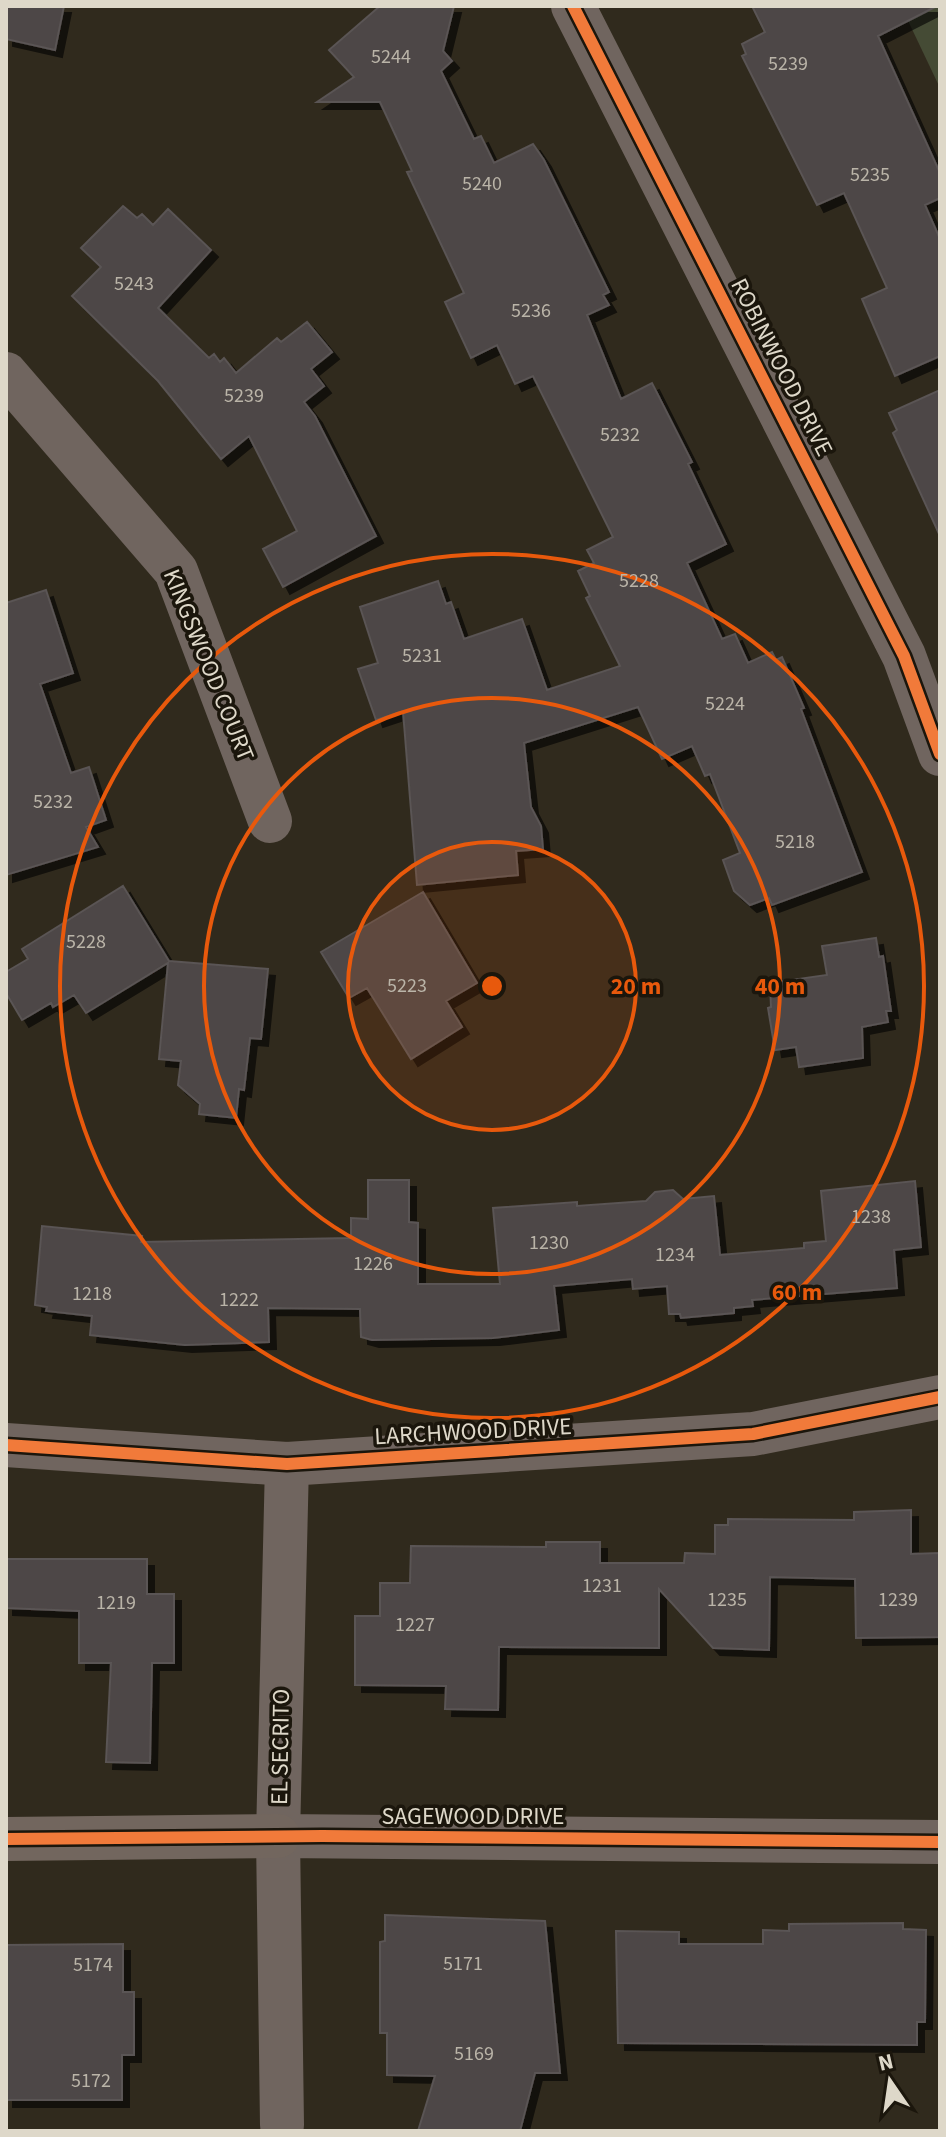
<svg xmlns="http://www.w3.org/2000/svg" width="946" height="2137" viewBox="0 0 946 2137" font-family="'Source Sans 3',sans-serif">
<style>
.green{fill:#454b35}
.building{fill:#4d4746;stroke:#5a5454;stroke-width:2;filter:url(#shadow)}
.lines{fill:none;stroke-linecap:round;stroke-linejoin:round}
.street{stroke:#70655f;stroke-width:44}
.secondary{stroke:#72665e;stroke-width:44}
.cycleway-casing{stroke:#1b160c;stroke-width:17}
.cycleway{stroke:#f17a3a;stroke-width:12}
.ring{fill:none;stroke:#e8590c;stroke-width:4}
.labels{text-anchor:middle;stroke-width:7;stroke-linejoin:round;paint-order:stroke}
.number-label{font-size:20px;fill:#bab4a8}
.street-label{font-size:24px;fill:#ded8c9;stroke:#1b160c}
.centre{fill:#e8590c;stroke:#1b160c;stroke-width:4}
.ring-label{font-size:24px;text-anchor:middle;font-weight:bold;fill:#e8590c;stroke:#1b160c;stroke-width:7;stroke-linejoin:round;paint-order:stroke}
</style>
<defs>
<filter id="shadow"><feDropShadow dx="7" dy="7" stdDeviation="0" flood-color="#0009"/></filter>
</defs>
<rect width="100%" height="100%" fill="#302a1d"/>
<path class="green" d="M 901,6 L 940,6 L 940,88 Z"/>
<path class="building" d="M 6,6 L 64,6 L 55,50 L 6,39 Z
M 380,6 L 454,6 L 443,51 L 452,61 L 441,71 L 474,139 L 481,136 L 494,163 L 533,144 L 544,160 L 609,292 L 603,295 L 609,305 L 587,315 L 621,399 L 652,383 L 692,462 L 688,464 L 726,544 L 687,563 L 722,639 L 735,634 L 748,663 L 772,652 L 776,660 L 782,657 L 804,708 L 801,709 L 862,872 L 772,905 L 769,898 L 750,905 L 734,891 L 723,860 L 740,853 L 710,774 L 705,776 L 692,746 L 662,759 L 638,707 L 524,743 L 531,807 L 541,826 L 543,849 L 516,851 L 518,875 L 417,885 L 403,711 L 376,720 L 358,669 L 378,663 L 360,607 L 438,581 L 446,604 L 451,602 L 464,639 L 522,619 L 547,690 L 620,666 L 586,598 L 590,596 L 578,571 L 594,563 L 587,550 L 613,537 L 533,376 L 515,384 L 497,345 L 471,358 L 445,302 L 464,293 L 407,172 L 412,171 L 380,102 L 317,102 L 354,77 L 329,50 Z
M 752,6 L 937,6 L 878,36 L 940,173 L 940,198 L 925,205 L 940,239 L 940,356 L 895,376 L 862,299 L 887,288 L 844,193 L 817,205 L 742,56 L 746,54 L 742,44 L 765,32 Z
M 123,206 L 137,218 L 142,214 L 153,225 L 168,209 L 211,250 L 158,308 L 209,358 L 214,354 L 220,362 L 224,358 L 236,373 L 277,338 L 281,342 L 307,322 L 332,352 L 311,369 L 324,386 L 304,402 L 315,416 L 376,536 L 283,587 L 263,549 L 297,531 L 249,436 L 221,459 L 158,381 L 72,296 L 101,267 L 81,248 Z
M 940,390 L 940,536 L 893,433 L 897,430 L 889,413 Z
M 46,590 L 73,673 L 40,684 L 71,773 L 89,767 L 106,820 L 86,827 L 98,847 L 6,875 L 6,603 Z
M 123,886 L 169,961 L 268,969 L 261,1039 L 250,1038 L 244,1090 L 239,1089 L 236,1118 L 199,1114 L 200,1104 L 178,1085 L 181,1061 L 159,1059 L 168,963 L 86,1013 L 74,995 L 53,1007 L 51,1003 L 22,1020 L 6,993 L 6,972 L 28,959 L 22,949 Z
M 423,892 L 477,983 L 446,1001 L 462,1027 L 411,1059 L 367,988 L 349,998 L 321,952 Z
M 876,938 L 879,957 L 883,956 L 891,1011 L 886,1011 L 888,1022 L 862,1027 L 863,1058 L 799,1067 L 796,1047 L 775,1050 L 768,1008 L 771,1007 L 770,983 L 827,975 L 822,946 Z
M 368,1180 L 409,1180 L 409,1222 L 418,1223 L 418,1284 L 500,1284 L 493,1208 L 577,1202 L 577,1206 L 646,1201 L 655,1192 L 673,1190 L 683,1199 L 714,1196 L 720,1255 L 804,1248 L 804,1243 L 826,1241 L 821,1191 L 915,1181 L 921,1247 L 894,1250 L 897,1288 L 752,1300 L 753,1306 L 734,1308 L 734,1313 L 681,1318 L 680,1314 L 669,1314 L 667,1286 L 633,1289 L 632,1279 L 554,1286 L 559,1330 L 493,1338 L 372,1340 L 361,1337 L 360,1309 L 268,1308 L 269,1342 L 185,1345 L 90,1335 L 92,1316 L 46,1311 L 47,1307 L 35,1305 L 42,1226 L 142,1236 L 141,1242 L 351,1238 L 351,1218 L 368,1219 Z
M 911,1510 L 911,1554 L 940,1553 L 940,1637 L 856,1638 L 855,1579 L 770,1577 L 769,1650 L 713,1648 L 659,1589 L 659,1648 L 499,1647 L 498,1710 L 445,1709 L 446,1686 L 355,1685 L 355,1616 L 380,1616 L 380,1583 L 410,1583 L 411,1546 L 546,1547 L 546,1542 L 600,1542 L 600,1563 L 684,1563 L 685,1553 L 715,1554 L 715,1525 L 728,1525 L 728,1519 L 854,1520 L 854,1512 Z
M 6,1559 L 147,1559 L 147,1594 L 174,1594 L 174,1663 L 152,1663 L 150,1763 L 106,1762 L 111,1663 L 79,1663 L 79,1611 L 6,1608 Z
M 385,1915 L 545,1921 L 560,2073 L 535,2073 L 520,2131 L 418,2131 L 435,2076 L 387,2075 L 387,2033 L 380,2033 L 380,1942 L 385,1941 Z
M 903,1923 L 903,1929 L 926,1930 L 925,2022 L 917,2022 L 917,2045 L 618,2043 L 616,1931 L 679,1932 L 679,1944 L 763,1944 L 763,1930 L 789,1931 L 789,1924 Z
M 123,1944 L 123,1992 L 134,1992 L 134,2055 L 122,2055 L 122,2100 L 6,2100 L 6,1945 Z"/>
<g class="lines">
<path class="street" d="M 573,6 L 904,656 L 940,754
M 6,374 L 176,571 L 270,821
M 6,1445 L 287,1464 L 753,1434 L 940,1397
M 278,1836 L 940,1842
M 282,2125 L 278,1836 L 287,1464"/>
<path class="secondary" d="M 6,1839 L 278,1836"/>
<g class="cycleway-casing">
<path id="cycleway" d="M 573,6 L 904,656 L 940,754
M 6,1445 L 287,1464 L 753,1434 L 940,1397
M 6,1839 L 322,1836 L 940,1842"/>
</g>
<use href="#cycleway" class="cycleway"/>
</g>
<circle cx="492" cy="986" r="144" fill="#e8590c" fill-opacity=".12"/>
<g class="ring">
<circle cx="492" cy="986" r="144"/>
<circle cx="492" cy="986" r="288"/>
<circle cx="492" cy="986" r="432"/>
</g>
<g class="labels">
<g class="number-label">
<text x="391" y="63">5244</text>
<text x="788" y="70">5239</text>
<text x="870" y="181">5235</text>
<text x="482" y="190">5240</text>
<text x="134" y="290">5243</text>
<text x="531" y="317">5236</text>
<text x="244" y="402">5239</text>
<text x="620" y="441">5232</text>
<text x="639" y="587">5228</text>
<text x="422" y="662">5231</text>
<text x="725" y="710">5224</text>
<text x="53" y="808">5232</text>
<text x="795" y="848">5218</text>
<text x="86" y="948">5228</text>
<text x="407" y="992">5223</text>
<text x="871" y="1223">1238</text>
<text x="549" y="1249">1230</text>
<text x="675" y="1261">1234</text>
<text x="373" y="1270">1226</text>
<text x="92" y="1300">1218</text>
<text x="239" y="1306">1222</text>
<text x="602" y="1592">1231</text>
<text x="727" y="1606">1235</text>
<text x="898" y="1606">1239</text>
<text x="116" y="1609">1219</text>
<text x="415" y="1631">1227</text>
<text x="463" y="1970">5171</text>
<text x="93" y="1971">5174</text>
<text x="474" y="2060">5169</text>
<text x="91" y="2087">5172</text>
</g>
<g class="street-label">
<text transform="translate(782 367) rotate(63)" y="8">ROBINWOOD DRIVE</text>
<text transform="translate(209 665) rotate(68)" y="8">KINGSWOOD COURT</text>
<text transform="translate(473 1431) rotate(-3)" y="8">LARCHWOOD DRIVE</text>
<text transform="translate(280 1747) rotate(-89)" y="8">EL SECRITO</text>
<text x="473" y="1824">SAGEWOOD DRIVE</text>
</g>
</g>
<circle cx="492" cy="986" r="12" class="centre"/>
<g class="ring-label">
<text x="636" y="994">20 m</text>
<text x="780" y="994">40 m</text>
<text x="797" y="1300">60 m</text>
</g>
<rect width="946" height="2137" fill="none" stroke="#ded8c9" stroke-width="16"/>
<g transform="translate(890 2081) rotate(347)" stroke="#1b160c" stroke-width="6" paint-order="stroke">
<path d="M0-6L14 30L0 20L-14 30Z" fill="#ded8c9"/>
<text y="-12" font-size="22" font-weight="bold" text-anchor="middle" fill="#ded8c9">N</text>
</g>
</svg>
